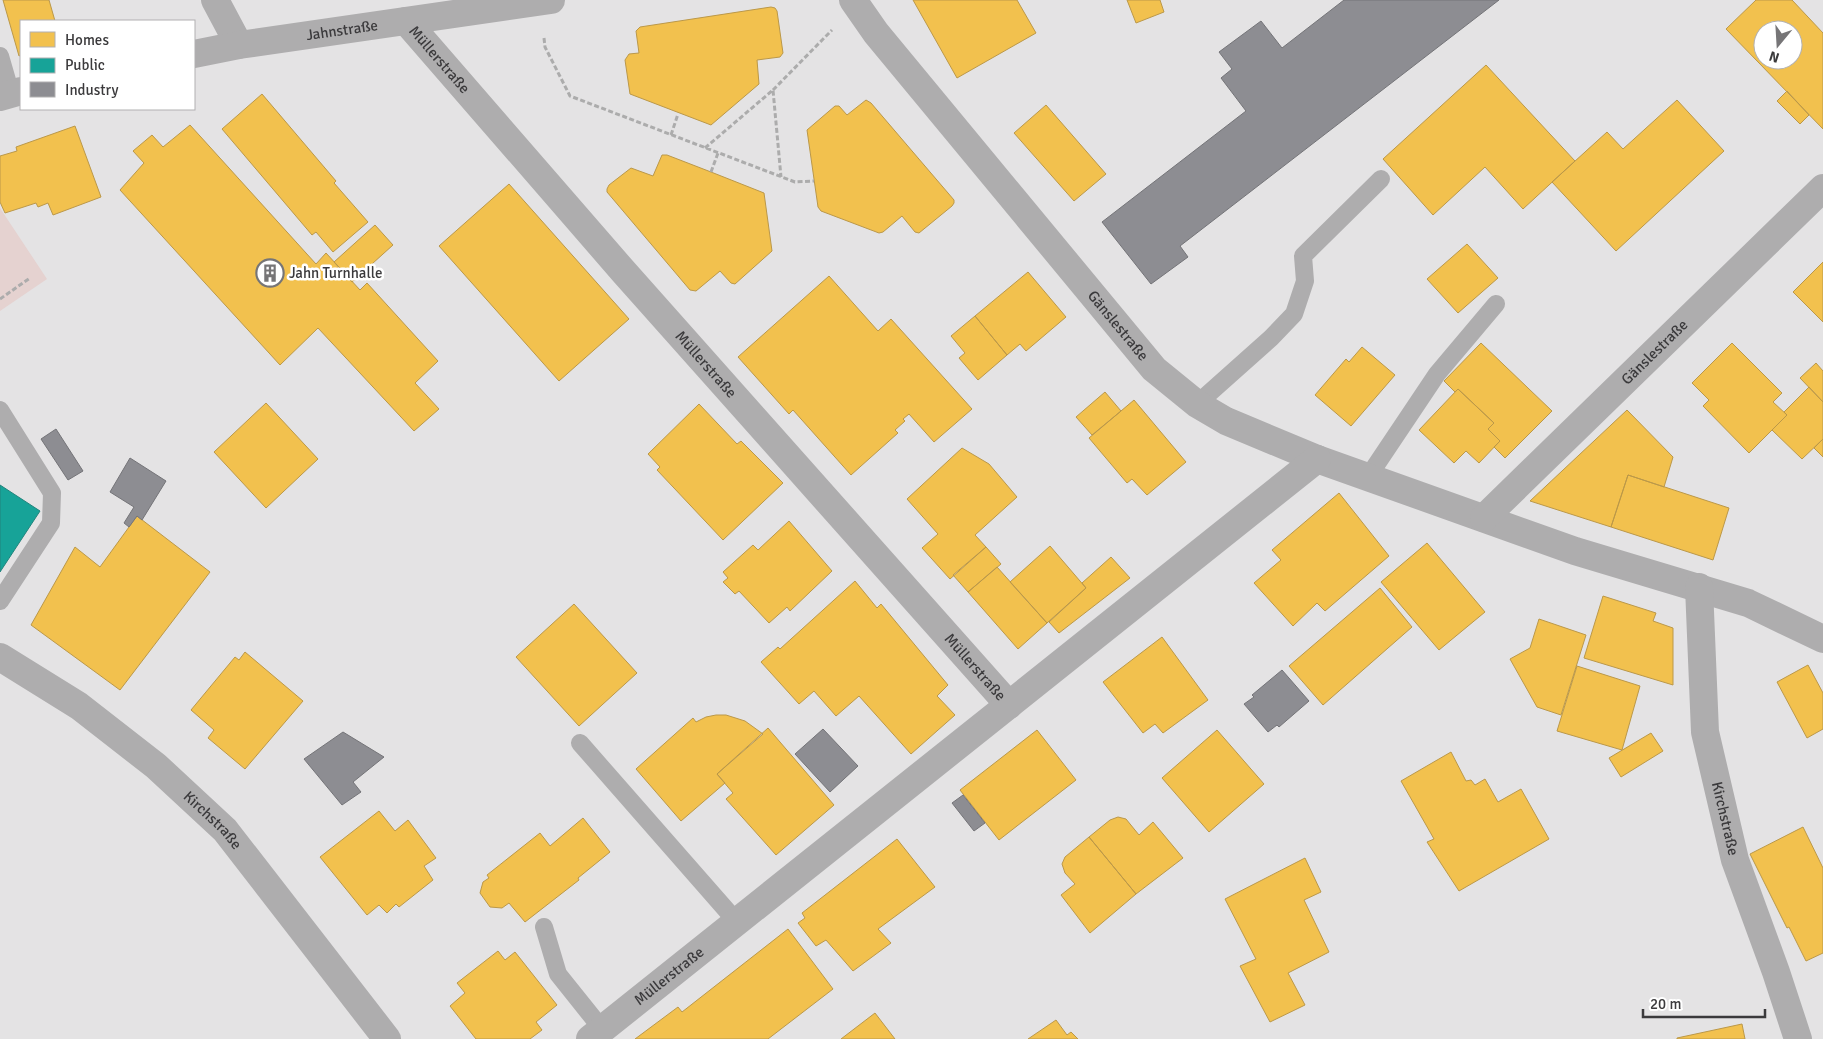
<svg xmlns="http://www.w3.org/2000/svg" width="1823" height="1039" viewBox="0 0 1823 1039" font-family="Signika,sans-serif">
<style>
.green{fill:#e5d2d0}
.homes{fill:#f2c14e;stroke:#bb9849;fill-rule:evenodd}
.public{fill:#17a398;stroke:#22847c}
.industry{fill:#8d8d92;stroke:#747478}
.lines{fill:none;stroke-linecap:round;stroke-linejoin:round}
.path{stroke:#acacac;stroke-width:3;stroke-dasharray:5 2.5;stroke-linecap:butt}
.service{stroke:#aeadae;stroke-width:18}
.minor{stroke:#aeadae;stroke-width:28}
.labels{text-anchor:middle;stroke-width:5;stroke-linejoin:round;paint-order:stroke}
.street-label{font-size:15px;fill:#3b3a3c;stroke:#fff}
.poi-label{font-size:15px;fill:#3b3a3c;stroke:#fff;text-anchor:start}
</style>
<rect width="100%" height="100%" fill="#e4e3e4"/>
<path class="green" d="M 0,208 L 47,279 L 0,311 Z"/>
<path class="homes" d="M 3,0 L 49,0 L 55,21 L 21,21 L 21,55 L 19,56 Z
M 913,0 L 1017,0 L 1036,33 L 957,78 Z
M 1127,0 L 1160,0 L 1164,12 L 1136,23 Z
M 1756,0 L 1792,0 L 1823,33 L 1823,129 L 1726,29 ZM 1763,30 L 1793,30 L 1793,60 L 1763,60 Z
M 771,7 L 775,8 L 777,11 L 783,53 L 780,57 L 757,60 L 759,84 L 711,125 L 630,94 L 625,60 L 629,54 L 639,53 L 636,31 L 640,27 Z
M 1486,65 L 1575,161 L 1523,209 L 1485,167 L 1433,215 L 1383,159 Z
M 1787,91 L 1809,115 L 1800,124 L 1777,101 Z
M 262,94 L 336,181 L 334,183 L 368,222 L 333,252 L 316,232 L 312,235 L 222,129 Z
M 866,100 L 871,103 L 954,200 L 954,203 L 952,206 L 919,233 L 915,232 L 902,216 L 883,232 L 879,233 L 821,211 L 818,207 L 807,130 L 835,106 L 839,106 L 847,115 Z
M 1677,100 L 1724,151 L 1616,251 L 1552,182 L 1607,132 L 1623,149 Z
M 1046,105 L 1106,174 L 1074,201 L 1014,133 Z
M 190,125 L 316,264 L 326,253 L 360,290 L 367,283 L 438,361 L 415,383 L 439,409 L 414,431 L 318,328 L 280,365 L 120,190 L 144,163 L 133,151 L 152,135 L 163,147 Z
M 75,126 L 101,197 L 53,215 L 48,203 L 38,207 L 36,203 L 5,213 L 0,202 L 0,156 L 17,151 L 16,147 Z
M 662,155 L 667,155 L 711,172 L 764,193 L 772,251 L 735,284 L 731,283 L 720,271 L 696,291 L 690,290 L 607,192 L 607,189 L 609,185 L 631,168 L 653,176 Z
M 509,184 L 629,319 L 559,381 L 439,246 Z
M 375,225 L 393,245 L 352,282 L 334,262 Z
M 1467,244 L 1498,278 L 1458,313 L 1427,279 Z
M 1823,262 L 1823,322 L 1793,292 Z
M 1028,272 L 1066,317 L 1026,351 L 1020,344 L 1007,355 L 975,316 Z
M 829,276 L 878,331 L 891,319 L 972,409 L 934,442 L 909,414 L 903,419 L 905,421 L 895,430 L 898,433 L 851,475 L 793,410 L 789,414 L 738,357 Z
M 975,316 L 1007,355 L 978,380 L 959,358 L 965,353 L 951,336 Z
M 1481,343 L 1552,411 L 1505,458 L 1494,447 L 1500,441 L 1488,429 L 1494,423 L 1458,389 L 1455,392 L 1444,381 Z
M 1732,343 L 1782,393 L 1773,402 L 1787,415 L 1749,453 L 1703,406 L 1709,400 L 1692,383 Z
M 1362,347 L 1395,375 L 1351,426 L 1315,395 L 1346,359 L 1349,362 Z
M 1816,363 L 1823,371 L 1823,402 L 1800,378 Z
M 1809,387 L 1823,402 L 1823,439 L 1802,459 L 1772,430 L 1787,415 L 1784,412 Z
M 1458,389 L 1494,423 L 1488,429 L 1500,441 L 1479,463 L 1466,451 L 1454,463 L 1419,430 Z
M 1105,392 L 1121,411 L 1092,435 L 1076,417 Z
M 1134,400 L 1186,462 L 1147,495 L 1132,479 L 1127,483 L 1089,438 Z
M 266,403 L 318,459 L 266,508 L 214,452 Z
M 699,404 L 737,444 L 741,441 L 783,483 L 723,540 L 657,470 L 660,467 L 648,454 Z
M 1627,410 L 1673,457 L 1664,487 L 1628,475 L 1611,527 L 1530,501 Z
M 1823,439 L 1823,457 L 1814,448 Z
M 962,448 L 989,464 L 1017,497 L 975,535 L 986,547 L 950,579 L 922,548 L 938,534 L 907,499 Z
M 1628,475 L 1729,508 L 1713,560 L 1611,527 Z
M 1339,493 L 1389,556 L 1325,611 L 1317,603 L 1293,626 L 1254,583 L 1281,560 L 1272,550 Z
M 137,516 L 210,572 L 120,690 L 31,625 L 75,547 L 100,567 Z
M 789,521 L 832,571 L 790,611 L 787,607 L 769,623 L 739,591 L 735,594 L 723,582 L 728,578 L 723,572 L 753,545 L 758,550 Z
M 1427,543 L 1485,612 L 1439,650 L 1381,582 Z
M 1050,546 L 1086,588 L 1047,623 L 1010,582 Z
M 986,547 L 1001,564 L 968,592 L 953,575 Z
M 1111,557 L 1130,578 L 1059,633 L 1049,622 L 1086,588 L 1082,583 Z
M 997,567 L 1047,623 L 1018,649 L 968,592 Z
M 855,581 L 877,608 L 881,604 L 948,685 L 937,696 L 955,715 L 911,754 L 859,696 L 836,716 L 814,691 L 799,704 L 761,662 L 778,647 L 780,649 Z
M 1380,588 L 1412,627 L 1323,705 L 1289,666 Z
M 1603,596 L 1656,613 L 1653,621 L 1673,628 L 1673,685 L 1584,658 Z
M 574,604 L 637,673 L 579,726 L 516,657 Z
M 1539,619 L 1586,635 L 1561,715 L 1537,707 L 1510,659 L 1530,648 Z
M 1162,637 L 1208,700 L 1163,733 L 1155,724 L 1143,733 L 1103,682 Z
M 245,652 L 303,701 L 245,769 L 208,738 L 214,730 L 191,710 L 235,657 L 239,660 Z
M 1808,665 L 1823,693 L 1823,729 L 1807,738 L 1777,682 Z
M 1577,666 L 1640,686 L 1622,750 L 1557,731 Z
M 716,715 L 726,715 L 745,721 L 763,734 L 717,774 L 725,783 L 681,821 L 636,769 L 693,718 L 696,722 L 706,717 Z
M 768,728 L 834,805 L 776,855 L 726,799 L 733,793 L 717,774 Z
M 1037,730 L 1076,780 L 999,840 L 960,790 Z
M 1217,730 L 1264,784 L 1209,832 L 1162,778 Z
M 1651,733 L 1663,751 L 1621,777 L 1609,758 Z
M 1451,752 L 1466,781 L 1471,780 L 1475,785 L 1485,779 L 1498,802 L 1521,789 L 1549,839 L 1459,891 L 1427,842 L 1434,839 L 1401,781 Z
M 379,811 L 395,831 L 408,820 L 436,858 L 424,866 L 433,880 L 399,907 L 396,904 L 387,913 L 379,905 L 367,915 L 320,857 Z
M 1118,817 L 1126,819 L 1139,835 L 1153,822 L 1183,858 L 1136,894 L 1089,837 L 1110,820 Z
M 583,818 L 610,852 L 578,878 L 579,880 L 525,922 L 509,903 L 502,908 L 490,907 L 480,893 L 483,882 L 489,878 L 487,875 L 540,833 L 550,846 Z
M 1803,827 L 1823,868 L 1823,953 L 1806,961 L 1789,927 L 1787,928 L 1750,854 Z
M 1089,837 L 1136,894 L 1090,933 L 1061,895 L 1075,884 L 1065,873 L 1062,864 L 1065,857 Z
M 897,839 L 935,887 L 878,929 L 891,943 L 853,971 L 826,940 L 816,946 L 798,923 L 805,918 L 802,913 Z
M 1305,858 L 1321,892 L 1304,900 L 1329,952 L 1288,973 L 1305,1005 L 1270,1022 L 1240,966 L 1256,959 L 1225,899 Z
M 788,929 L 833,989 L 768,1039 L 635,1039 L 678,1007 L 682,1012 Z
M 498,951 L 505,960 L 515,952 L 557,1005 L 536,1022 L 542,1030 L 530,1039 L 476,1039 L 450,1006 L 465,993 L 457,983 Z
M 875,1013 L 895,1039 L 841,1039 Z
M 1056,1020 L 1067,1035 L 1071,1032 L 1078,1039 L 1028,1039 Z
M 1742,1024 L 1745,1039 L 1677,1039 L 1677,1038 Z"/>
<path class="public" d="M 0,485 L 40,511 L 0,572 Z"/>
<path class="industry" d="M 1344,0 L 1499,0 L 1180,246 L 1188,257 L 1151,284 L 1102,222 L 1246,111 L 1221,78 L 1232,69 L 1219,52 L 1261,21 L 1282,48 Z
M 56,429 L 83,471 L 68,480 L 41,439 Z
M 130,458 L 166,481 L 142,520 L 137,516 L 129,527 L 124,523 L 134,507 L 110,492 Z
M 1282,670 L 1309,701 L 1279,727 L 1277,725 L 1268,732 L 1244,704 L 1254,697 L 1252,695 Z
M 823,729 L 858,766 L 830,792 L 795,754 Z
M 343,732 L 384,757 L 353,782 L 361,792 L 342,805 L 304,759 Z
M 963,795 L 985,823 L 974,831 L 952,803 Z"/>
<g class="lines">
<path class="path" d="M 544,38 L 545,47 L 570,96 L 795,182 L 814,181
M 773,90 L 832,30
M 671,135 L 678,114
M 705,148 L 773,90 L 781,177
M 711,172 L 718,153
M 0,299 L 30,278"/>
<path class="service" d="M 0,56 L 11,94
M 1197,404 L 1271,338 L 1294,314 L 1305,281 L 1303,256 L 1381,179
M 0,410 L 52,493 L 51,523 L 0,601
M 1368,477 L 1437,374 L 1496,304
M 580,743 L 736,921
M 544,927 L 558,974 L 602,1029"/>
<g class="minor">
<path d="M 215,0 L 239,45"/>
<path id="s1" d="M 853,0 L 876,33 L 1154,369 L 1197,404 L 1226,421 L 1317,459 L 1575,551 L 1748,603 L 1823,639"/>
<path id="s2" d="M 406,21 L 623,271 L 1009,705"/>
<path id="s3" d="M 194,54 L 239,45 L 551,0"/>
<path d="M 0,97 L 21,91"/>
<path id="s4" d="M 1484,518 L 1823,188"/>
<path id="s5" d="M 1699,587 L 1705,732 L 1735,860 L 1776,972 L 1798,1039"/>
<path id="s6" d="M 0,657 L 79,706 L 156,766 L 225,830 L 387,1039"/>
<path id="s7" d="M 590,1039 L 1317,459"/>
</g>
</g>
<defs>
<g id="building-ring" transform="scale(1.4375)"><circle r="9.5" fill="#fff" stroke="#767577" stroke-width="1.5"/><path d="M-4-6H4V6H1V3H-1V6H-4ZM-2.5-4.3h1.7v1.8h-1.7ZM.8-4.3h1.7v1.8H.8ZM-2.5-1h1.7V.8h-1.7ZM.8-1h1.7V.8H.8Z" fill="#767577"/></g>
</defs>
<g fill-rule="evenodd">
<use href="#building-ring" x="270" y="273"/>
</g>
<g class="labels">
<g class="street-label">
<text dy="5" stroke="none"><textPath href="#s3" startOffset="150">Jahnstraße</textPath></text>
<text dy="5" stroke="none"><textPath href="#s2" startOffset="51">Müllerstraße</textPath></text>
<text dy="5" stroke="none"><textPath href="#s1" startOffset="420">Gänslestraße</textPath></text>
<text dy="5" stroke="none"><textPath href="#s4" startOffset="238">Gänslestraße</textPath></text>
<text dy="5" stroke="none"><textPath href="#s2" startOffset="456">Müllerstraße</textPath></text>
<text dy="5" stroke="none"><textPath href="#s2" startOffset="861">Müllerstraße</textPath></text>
<text dy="5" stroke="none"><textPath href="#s5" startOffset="234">Kirchstraße</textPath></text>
<text dy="5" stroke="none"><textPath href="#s6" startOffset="269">Kirchstraße</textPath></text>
<text dy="5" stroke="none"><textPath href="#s7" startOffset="101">Müllerstraße</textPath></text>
</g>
<g class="poi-label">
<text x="289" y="278">Jahn Turnhalle</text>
</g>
</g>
<rect x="20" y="20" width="175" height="90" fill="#ffffff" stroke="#b1b0b1"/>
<rect x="30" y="32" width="25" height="15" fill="#f2c14e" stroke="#b1b0b1"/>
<text x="65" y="45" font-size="15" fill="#3b3a3c">Homes</text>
<rect x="30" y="58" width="25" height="15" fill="#17a398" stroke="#b1b0b1"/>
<text x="65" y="70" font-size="15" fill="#3b3a3c">Public</text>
<rect x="30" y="82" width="25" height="15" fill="#8d8d92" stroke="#b1b0b1"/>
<text x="65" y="95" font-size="15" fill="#3b3a3c">Industry</text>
<g transform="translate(1778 45) rotate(198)"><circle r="24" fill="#ffffff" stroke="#b1b0b1"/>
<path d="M0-4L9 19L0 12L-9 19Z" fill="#767577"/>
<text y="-8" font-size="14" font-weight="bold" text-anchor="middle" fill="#3b3a3c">N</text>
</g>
<path d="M1643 1009v8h122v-8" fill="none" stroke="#3b3a3c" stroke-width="2.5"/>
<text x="1650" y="1009" font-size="15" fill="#3b3a3c" stroke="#ffffff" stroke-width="4" paint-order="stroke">20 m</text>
</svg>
